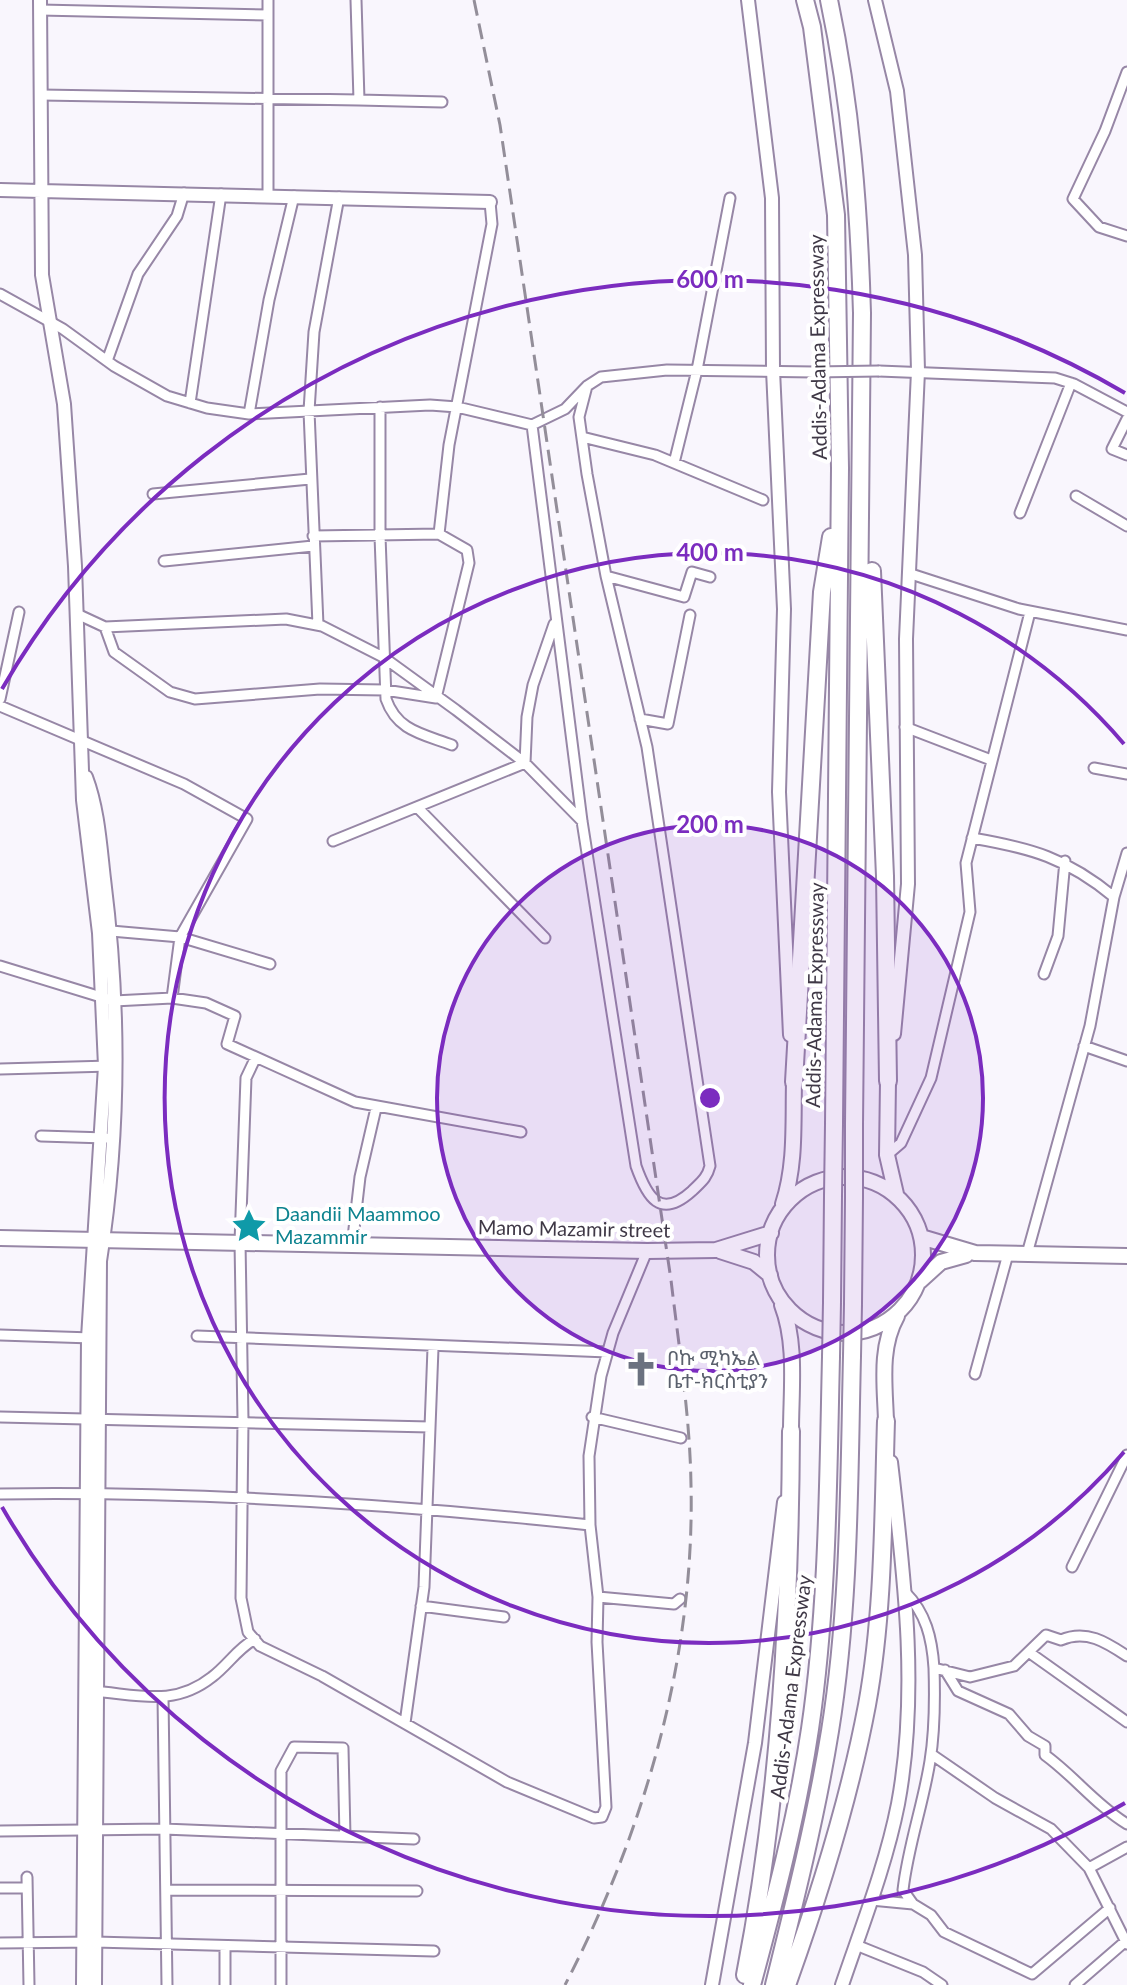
<svg xmlns="http://www.w3.org/2000/svg" width="1127" height="1985" viewBox="0 0 1127 1985" font-family="Lato,'Noto Sans Ethiopic',sans-serif">
<style>
.lines{fill:none;stroke-linecap:round;stroke-linejoin:round}
.street-casing{stroke:#9787a6;stroke-width:13}
.secondary-casing{stroke:#9787a6;stroke-width:16}
.primary-casing{stroke:#9787a6;stroke-width:18}
.highway-casing{stroke:#9787a6;stroke-width:20}
.street{stroke:#fff;stroke-width:9}
.secondary{stroke:#fff;stroke-width:12}
.primary{stroke:#fff;stroke-width:14}
.highway{stroke:#fff;stroke-width:16}
.rail{stroke:#938e99;stroke-width:3;stroke-dasharray:16 8;stroke-linecap:butt}
.street-bridge-casing{stroke:#9787a6;stroke-width:13;stroke-linecap:butt}
.highway-bridge-casing{stroke:#9787a6;stroke-width:20;stroke-linecap:butt}
.street-bridge{stroke:#fff;stroke-width:9}
.highway-bridge{stroke:#fff;stroke-width:16}
.ring{fill:none;stroke:#7b2cbf;stroke-width:4}
.labels{text-anchor:middle;stroke-width:8;stroke-linejoin:round;paint-order:stroke}
.street-label{font-size:20px;fill:#3f3846;stroke:#fff}
.culture-label{font-size:20px;fill:#0d838f;stroke:#fff;text-anchor:start}
.worship-label{font-size:20px;fill:#5b616d;stroke:#fff;text-anchor:start}
.centre{fill:#7b2cbf;stroke:#fff;stroke-width:4}
.ring-label{font-size:24px;text-anchor:middle;font-weight:bold;fill:#7b2cbf;stroke:#fff;stroke-width:8;stroke-linejoin:round;paint-order:stroke}
</style>
<rect width="100%" height="100%" fill="#f9f6fd"/>
<g class="lines">
<g class="street-casing">
<path id="street" d="M 40,10 L 268,15
M 1127,72 L 1105,131 L 1073,199 L 1099,227 L 1127,236
M 41,95 L 359,100 L 356,0
M 359,100 L 442,102
M 268,195 L 268,0
M 0,294 L 63,329 L 114,366 L 167,396 L 207,408 L 249,414 L 430,405 L 457,407 L 532,425 L 565,409 L 587,386 L 601,377 L 667,370 L 814,372
M 107,361 L 138,274 L 177,216 L 184,193
M 879,371 L 1055,378 L 1074,384 L 1127,412
M 190,403 L 221,194
M 380,407 L 380,536 L 386,699 C 397,731 423,734 452,745
M 249,414 L 269,300 L 294,196
M 1127,419 L 1112,449 L 1127,455
M 532,425 L 582,821 L 636,1166 C 647,1197 660,1220 692,1191 C 701,1182 707,1178 710,1166 L 647,747 L 606,576 L 587,474 L 579,417 L 587,386
M 582,437 L 655,455 L 763,500
M 674,463 L 697,370 L 730,198
M 153,494 L 310,479
M 1076,496 L 1127,526
M 1020,513 L 1071,383
M 439,534 L 449,445 L 492,224 L 490,202
M 164,561 L 313,546
M 911,574 L 1019,609 L 1127,630
M 606,576 L 684,597 L 692,572 L 710,577
M 77,614 L 105,627 L 286,619 L 322,626 L 383,657 L 456,710 L 525,763 L 582,821
M 318,625 L 309,411 L 314,332 L 339,197
M 105,627 L 114,652 L 170,692 L 195,699 L 320,689 L 385,690 L 436,698 L 469,563 L 467,550 L 439,534 L 313,536
M 0,699 L 19,612
M 0,706 L 184,784 L 247,819 L 180,937 L 172,998
M 640,719 L 668,724 L 690,615
M 905,727 L 991,760
M 1094,768 L 1127,774
M 417,807 L 545,938
M 972,838 C 1031,848 1067,858 1114,897
M 333,841 L 525,763 L 527,717 L 533,685 L 554,624
M 111,931 L 180,937 L 270,964
M 0,966 L 114,1001 L 172,998 L 206,1003 L 235,1016 L 227,1044 L 355,1102 L 521,1132
M 1044,974 L 1058,936 L 1065,861
M 1084,1046 L 1127,1061
M 255,1059 L 246,1078 L 240,1242 L 243,1420 L 241,1598 L 248,1632 L 260,1646 L 322,1676 L 507,1782 L 594,1818 L 602,1817 L 606,1807 L 597,1642 L 598,1597 L 590,1525 L 589,1456 L 601,1376 L 613,1333 L 647,1251
M 0,1069 L 110,1066
M 41,1136 L 106,1138
M 887,1155 L 901,1143 L 931,1078 L 970,912 L 966,863 L 1030,612
M 352,1246 L 360,1177 L 376,1108
M 1027,1254 L 1090,1026 L 1114,897 L 1127,853
M 0,1335 L 92,1338
M 197,1336 L 608,1352
M 975,1374 L 1008,1254
M 0,1417 L 430,1427
M 592,1417 L 681,1438
M 0,1494 C 197,1491 394,1504 590,1525
M 1072,1567 L 1127,1455
M 905,1592 C 926,1613 932,1638 934,1668 L 970,1677 L 1014,1666 L 1046,1635 L 1061,1640 C 1086,1629 1106,1642 1127,1656
M 598,1597 L 674,1604 L 680,1599
M 421,1606 L 504,1617
M 1030,1653 L 1127,1722
M 945,1670 L 958,1691 L 1009,1714 L 1028,1736 L 1045,1746 L 1045,1755 C 1074,1776 1096,1805 1127,1824
M 91,1691 C 137,1694 173,1708 212,1677 C 228,1665 237,1649 255,1639
M 163,1697 L 167,1985
M 405,1723 L 424,1587 L 433,1348
M 931,1754 L 995,1798 L 1051,1829 L 1089,1868 L 1127,1944
M 0,1831 L 164,1829 L 414,1839
M 1089,1868 L 1127,1847
M 27,1877 L 29,1985
M 0,1888 L 27,1888
M 167,1890 L 417,1891
M 871,1900 L 913,1904 L 931,1915 L 944,1932 L 1032,1974 L 1110,1908
M 913,1904 L 903,1890 C 908,1846 923,1805 930,1761 C 935,1730 935,1699 934,1668
M 0,1943 L 95,1942 L 434,1951
M 856,1945 L 923,1972 L 942,1985
M 225,1946 L 225,1985
M 281,1985 L 281,1771 L 294,1747 L 343,1748 L 345,1836
M 1075,1985 L 1127,1940"/>
</g>
<g class="secondary-casing">
<path id="secondary" d="M 40,0 L 42,275 L 64,404 L 75,566 L 83,800 L 99,933 L 105,1066 L 88,1338 L 83,1985
M 748,0 L 772,198 L 773,370 L 784,609 L 779,792 L 790,1035
M 875,0 L 897,91 L 915,255 L 918,371 L 906,639 L 908,884 L 894,1034
M 0,190 L 490,202
M 86,777 C 98,809 100,844 104,879 C 120,1006 120,1134 100,1261 L 95,1985
M 712,1985 L 755,1743 L 784,1502
M 842,1985 C 862,1926 886,1865 898,1804 C 919,1691 904,1575 891,1462"/>
</g>
<g class="primary-casing">
<path id="primary" d="M 888,1081 L 887,1155 L 896,1194
M767 1255a78 78 0 1 1 156 0a78 78 0 1 1-156 0Z
M 783,1204 C 796,1165 793,1123 794,1082
M 921,1237 L 975,1253 L 1127,1256
M 0,1238 L 647,1251 L 716,1250 L 771,1233
M 720,1251 L 754,1262 L 770,1275
M 920,1281 L 941,1262 L 966,1255
M 782,1305 C 797,1344 791,1390 791,1431
M 886,1421 C 885,1386 879,1348 897,1316"/>
</g>
<g class="highway-casing">
<path id="highway" d="M 805,0 L 812,27 L 836,215 L 840,468 L 834,1124
M 829,0 C 851,104 859,207 862,313 L 854,1125
M 872,571 L 885,876 L 888,1081
M 794,1082 L 822,592 L 831,537
M 832,1302 L 833,1196
M 853,1304 L 854,1197
M 745,1975 C 780,1796 790,1613 791,1431
M 752,1985 C 775,1900 797,1816 810,1729 C 828,1606 828,1481 831,1357
M 774,1985 C 795,1901 816,1817 830,1731 C 850,1607 849,1481 852,1356
M 787,1985 C 820,1893 849,1801 867,1705 C 884,1612 883,1515 886,1421"/>
</g>
<use href="#street" class="street"/>
<use href="#secondary" class="secondary"/>
<use href="#primary" class="primary"/>
<use href="#highway" class="highway"/>
<path class="rail" d="M 474,0 L 500,125 L 671,1280 C 679,1348 690,1416 691,1485 C 695,1658 644,1832 565,1985"/>
<g class="street-bridge-casing">
<path id="street-bridge" d="M 814,372 L 879,371"/>
</g>
<g class="highway-bridge-casing">
<path id="highway-bridge" d="M 833,1196 L 834,1124
M 854,1197 L 854,1125
M 852,1356 L 853,1304
M 831,1357 L 832,1302"/>
</g>
<use href="#street-bridge" class="street-bridge"/>
<use href="#highway-bridge" class="highway-bridge"/>
</g>
<circle cx="710" cy="1098" r="273" fill="#7b2cbf" fill-opacity=".12"/>
<g class="ring">
<circle cx="710" cy="1098" r="273"/>
<path d="M1124 1452A545 545 0 1 1 1124 744"/>
<path d="M1125 1803A818 818 0 0 1 2 1507M2 689A818 818 0 0 1 1125 393"/>
</g>
<defs>
<g id="sight-bare" transform="scale(2.76)"><path d="M0-6L1.8-2.2L6-1.7L2.9 1.2L3.7 5.4L0 3.3L-3.7 5.4L-2.9 1.2L-6-1.7L-1.8-2.2Z" fill="#0f9aa8" stroke="#fff" stroke-width="2.5" paint-order="stroke"/></g>
<g id="church-bare" transform="scale(2.76)"><path d="M-1.2-6h2.4v3.5h3.3v2.4h-3.3V6h-2.4V-.1h-3.3v-2.4h3.3Z" fill="#6b7280" stroke="#fff" stroke-width="2.5" paint-order="stroke"/></g>
</defs>
<g fill-rule="evenodd">
<use href="#sight-bare" x="249" y="1226"/>
<use href="#church-bare" x="641" y="1369"/>
</g>
<g class="labels">
<g class="street-label">
<text transform="translate(818 347) rotate(-91)" y="7">Addis-Adama Expressway</text>
<text transform="translate(815 995) rotate(-89)" y="7">Addis-Adama Expressway</text>
<text transform="translate(574 1229) rotate(1)" y="7">Mamo Mazamir street</text>
<text transform="translate(791 1687) rotate(-83)" y="7">Addis-Adama Expressway</text>
</g>
<g class="culture-label">
<text x="275" y="1221">Daandii Maammoo<tspan x="275" dy="23">Mazammir</tspan></text>
</g>
<g class="worship-label">
<text x="667" y="1365">ቦኩ ሚካኤል<tspan x="667" dy="23">ቤተ-ክርስቲያን</tspan></text>
</g>
</g>
<circle cx="710" cy="1098" r="12" class="centre"/>
<g class="ring-label">
<text x="710" y="288">600 m</text>
<text x="710" y="561">400 m</text>
<text x="710" y="833">200 m</text>
</g>
</svg>
